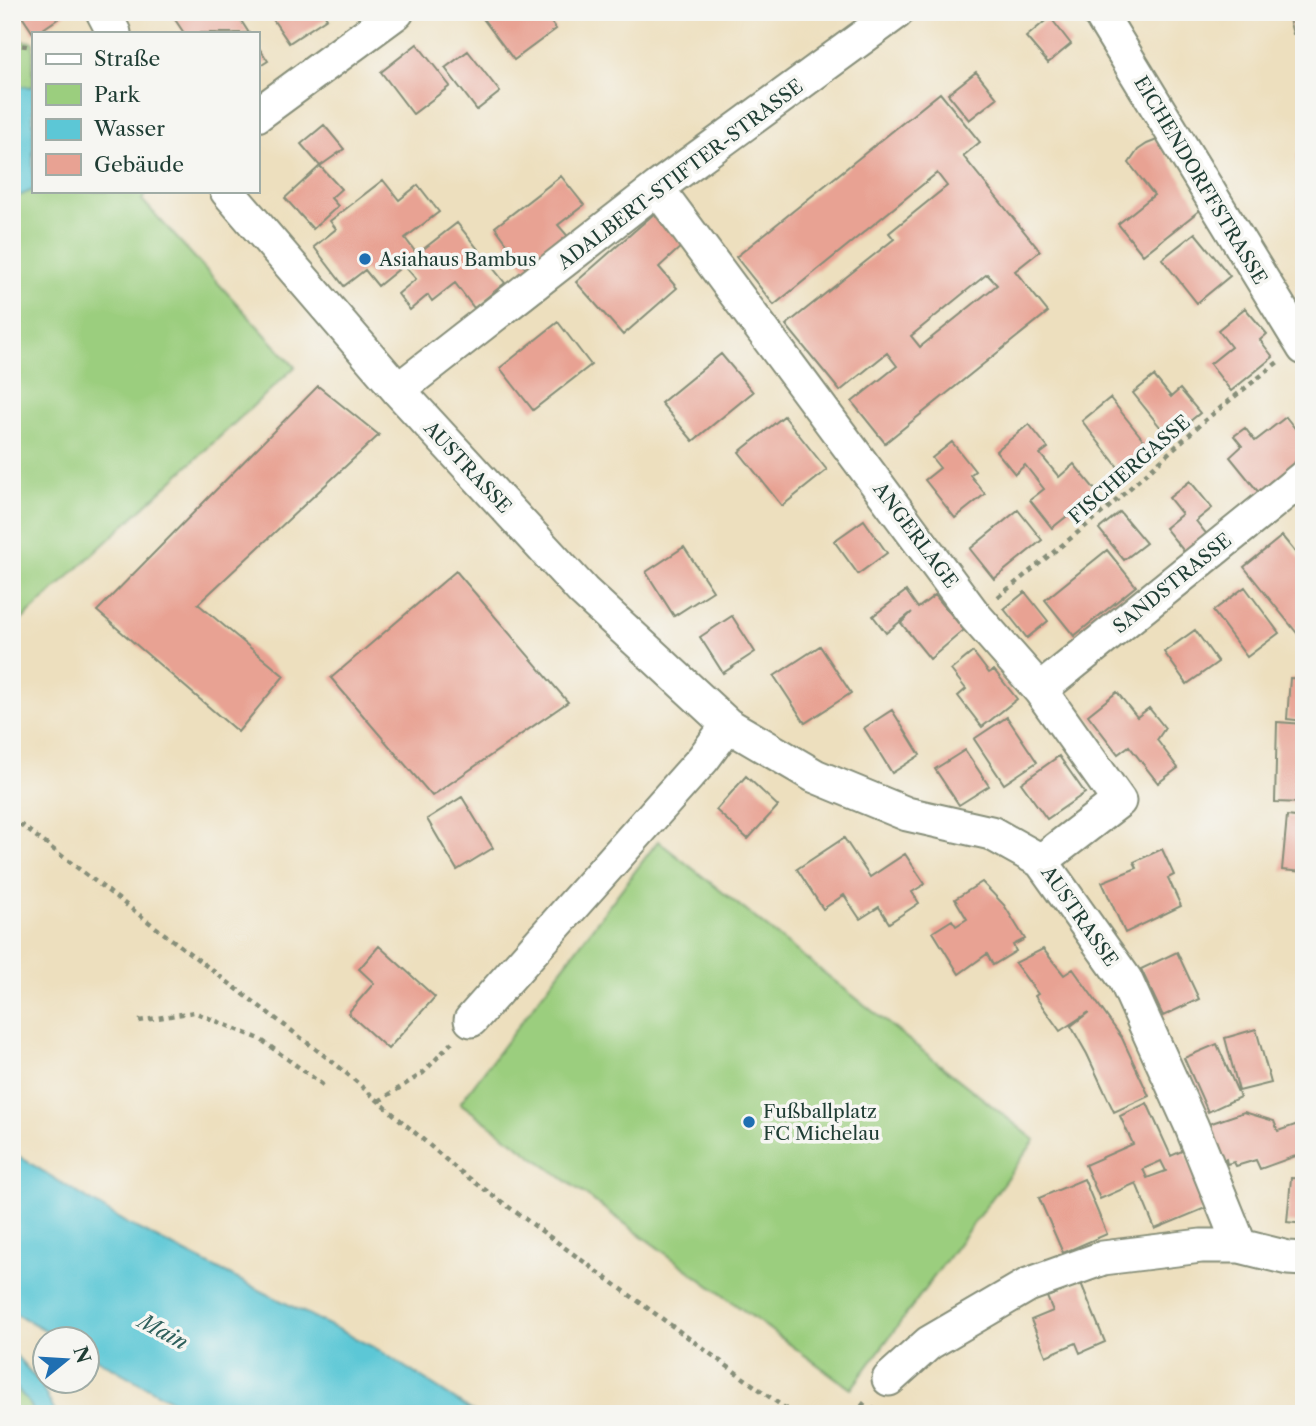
<svg xmlns="http://www.w3.org/2000/svg" width="1316" height="1426" viewBox="0 0 1316 1426" font-family="'Libre Caslon Text',serif">
<style>
.green{fill:#9bce7e;stroke:#5d8659;stroke-width:2}
.water{fill:#5cc7d6;stroke:#3e8285;stroke-width:2}
.building{fill:#e8a293;fill-rule:evenodd}
.lines{fill:none;stroke-linecap:round;stroke-linejoin:round}
.minor-casing{stroke:#868e79;stroke-width:37}
.path{stroke:#868e79;stroke-width:4.5;stroke-dasharray:5 5;stroke-linecap:butt}
.minor{stroke:#fff;stroke-width:33}
.poi-dot{fill:#1f6fb2;stroke:#f6f6f2;stroke-width:2.5}
.labels{text-anchor:middle;stroke-width:7;stroke-linejoin:round;paint-order:stroke}
.street-label{font-size:19px;fill:#1f3d34;stroke:#f6f6f2}
.poi-label{font-size:19px;fill:#1f3d34;stroke:#f6f6f2;text-anchor:start}
.water-label{font-size:21px;font-style:italic;fill:#2e605c;stroke:#f6f6f2}
</style>
<rect width="100%" height="100%" fill="#f6f6f2"/>
<filter id="ink" filterUnits="userSpaceOnUse"><feTurbulence type="fractalNoise" baseFrequency=".0143" numOctaves="2"/><feDisplacementMap in="SourceGraphic" scale="14" xChannelSelector="R" yChannelSelector="G"/><feConvolveMatrix kernelMatrix="1 2 1 2 8 2 1 2 1" color-interpolation-filters="sRGB"/></filter>
<filter id="wash" filterUnits="userSpaceOnUse"><feTurbulence type="fractalNoise" baseFrequency=".00686" numOctaves="4" result="noise"/><feDisplacementMap in="SourceGraphic" scale="28" xChannelSelector="R" yChannelSelector="G"/><feGaussianBlur stdDeviation="1.57" result="paint"/><feColorMatrix in="noise" values="0 0 0 0 0 0 0 0 0 0 0 0 0 0 0 0 0 1.4 0 .05"/><feComposite in="paint" operator="in"/></filter>
<g filter="url(#wash)">
<rect width="100%" height="100%" fill="#eddfbe"/>
<path class="green" d="M 12,40 L 33,42 L 33,191 L 148,191 L 142,200 L 295,367 L 12,629 Z
M 658,841 L 1035,1140 L 851,1389 L 460,1103 Z
M 12,1382 L 28,1402 L 34,1414 L 12,1414 Z"/>
<path class="water" d="M 12,86 L 33,87 L 33,190 L 12,199 Z
M 12,1152 L 126,1223 L 379,1350 L 477,1414 L 195,1414 L 88,1354 L 88,1338 L 60,1338 L 12,1312 Z
M 12,1351 L 40,1383 L 56,1414 L 34,1414 L 28,1402 L 12,1382 Z"/>
<g id="blocks">
<path class="building" d="M 19,12 L 68,12 L 37,33 L 33,33 Z
M 170,12 L 251,12 L 240,19 L 249,33 L 184,33 Z
M 268,12 L 323,12 L 327,18 L 289,43 Z
M 478,12 L 543,12 L 556,29 L 514,60 Z
M 1287,12 L 1304,12 L 1304,34 L 1293,34 Z
M 1050,17 L 1071,44 L 1048,63 L 1026,37 Z
M 417,44 L 450,86 L 413,114 L 381,72 Z
M 257,45 L 268,61 L 257,68 Z
M 468,51 L 500,92 L 477,110 L 445,68 Z
M 976,72 L 997,98 L 969,120 L 948,94 Z
M 940,93 L 980,142 L 963,156 L 1040,251 L 1015,271 L 1048,312 L 885,443 L 852,402 L 897,366 L 887,353 L 840,391 L 786,325 L 894,239 L 889,233 L 947,186 L 937,173 L 774,305 L 736,257 ZM 987,274 L 997,285 L 920,347 L 911,336 Z
M 324,125 L 344,149 L 320,166 L 301,144 Z
M 1157,140 L 1200,210 L 1143,255 L 1118,224 L 1154,195 L 1129,163 L 1138,150 L 1147,144 Z
M 1297,154 L 1304,154 L 1304,220 L 1299,220 Z
M 320,166 L 341,189 L 331,198 L 338,206 L 313,229 L 285,198 Z
M 561,176 L 584,205 L 558,225 L 572,241 L 529,273 L 495,227 Z
M 383,180 L 399,200 L 418,185 L 439,212 L 405,238 L 417,254 L 457,223 L 505,283 L 474,308 L 455,283 L 432,301 L 428,295 L 410,310 L 398,294 L 416,279 L 404,265 L 378,286 L 365,270 L 344,286 L 314,247 L 336,229 L 330,221 Z
M 655,213 L 683,245 L 659,267 L 677,288 L 623,335 L 576,282 Z
M 1195,233 L 1230,276 L 1197,303 L 1162,259 Z
M 1245,308 L 1267,334 L 1260,340 L 1273,357 L 1231,391 L 1210,364 L 1231,347 L 1218,330 Z
M 558,322 L 591,365 L 533,410 L 500,368 Z
M 721,354 L 753,392 L 693,441 L 661,403 Z
M 1154,376 L 1171,397 L 1180,389 L 1200,413 L 1169,438 L 1133,393 Z
M 318,386 L 379,435 L 198,604 L 284,676 L 238,732 L 97,611 Z
M 1110,398 L 1154,453 L 1125,476 L 1082,421 Z
M 784,416 L 827,470 L 782,506 L 739,452 Z
M 1286,417 L 1304,440 L 1304,466 L 1264,499 L 1230,457 L 1242,446 L 1234,436 L 1245,428 L 1255,441 Z
M 1029,424 L 1048,448 L 1040,454 L 1059,477 L 1074,464 L 1097,492 L 1052,528 L 1030,500 L 1044,489 L 1025,465 L 1015,474 L 996,451 Z
M 952,442 L 975,471 L 970,475 L 985,494 L 955,518 L 925,480 L 940,468 L 932,458 Z
M 1190,481 L 1212,508 L 1196,521 L 1209,537 L 1187,555 L 1165,528 L 1182,514 L 1169,498 Z
M 1018,510 L 1042,540 L 994,579 L 970,549 Z
M 1120,512 L 1146,543 L 1124,560 L 1099,529 Z
M 864,520 L 887,553 L 858,574 L 834,541 Z
M 1282,536 L 1304,563 L 1304,642 L 1244,567 Z
M 684,547 L 713,591 L 674,616 L 646,572 Z
M 1107,550 L 1136,586 L 1074,636 L 1045,600 Z
M 456,571 L 568,702 L 432,796 L 331,678 Z
M 1245,587 L 1279,633 L 1247,657 L 1213,611 Z
M 906,591 L 918,608 L 935,595 L 964,630 L 930,659 L 901,623 L 912,612 L 886,633 L 873,616 Z
M 1025,592 L 1048,621 L 1027,638 L 1004,609 Z
M 732,616 L 755,652 L 723,673 L 700,637 Z
M 1195,630 L 1218,662 L 1187,684 L 1164,652 Z
M 820,646 L 851,693 L 805,723 L 774,676 Z
M 973,652 L 989,673 L 994,670 L 1017,699 L 982,727 L 958,696 L 966,689 L 951,670 Z
M 1290,678 L 1304,679 L 1304,721 L 1287,719 Z
M 1117,692 L 1137,717 L 1149,708 L 1165,728 L 1157,740 L 1178,768 L 1158,783 L 1129,746 L 1118,754 L 1088,715 Z
M 892,710 L 920,755 L 892,773 L 864,728 Z
M 1007,717 L 1037,762 L 1004,784 L 974,739 Z
M 1277,722 L 1304,724 L 1304,803 L 1275,802 Z
M 965,750 L 989,786 L 959,805 L 935,769 Z
M 1059,756 L 1085,793 L 1047,819 L 1021,783 Z
M 746,776 L 778,806 L 748,839 L 716,810 Z
M 462,797 L 493,848 L 457,870 L 427,819 Z
M 1287,816 L 1304,818 L 1304,872 L 1282,870 Z
M 844,838 L 870,877 L 905,854 L 925,884 L 912,892 L 919,903 L 889,923 L 879,907 L 860,919 L 844,895 L 823,909 L 797,869 Z
M 1162,849 L 1174,875 L 1168,878 L 1181,906 L 1125,933 L 1102,882 L 1137,868 L 1134,862 Z
M 982,882 L 1004,905 L 1025,939 L 1013,945 L 1016,951 L 993,965 L 987,954 L 959,974 L 933,932 L 952,920 L 956,926 L 967,919 L 955,899 Z
M 379,946 L 435,997 L 388,1049 L 348,1013 L 374,983 L 359,969 Z
M 1043,949 L 1064,975 L 1073,969 L 1122,1038 L 1149,1096 L 1114,1112 L 1087,1054 L 1071,1026 L 1089,1012 L 1060,1031 L 1035,996 L 1038,994 L 1015,963 Z
M 1177,952 L 1199,999 L 1163,1016 L 1141,969 Z
M 1256,1029 L 1271,1083 L 1239,1091 L 1225,1038 Z
M 1217,1044 L 1240,1097 L 1208,1112 L 1184,1058 Z
M 1147,1103 L 1171,1156 L 1184,1150 L 1208,1207 L 1155,1229 L 1136,1183 L 1100,1199 L 1085,1165 L 1133,1144 L 1120,1116 ZM 1161,1161 L 1166,1171 L 1147,1178 L 1143,1169 Z
M 1244,1112 L 1274,1121 L 1278,1131 L 1298,1124 L 1304,1139 L 1304,1153 L 1260,1169 L 1256,1160 L 1236,1166 L 1234,1162 L 1227,1164 L 1226,1159 L 1221,1161 L 1209,1124 Z
M 1291,1178 L 1304,1179 L 1304,1224 L 1287,1222 Z
M 1084,1179 L 1107,1234 L 1063,1253 L 1039,1198 Z
M 1081,1283 L 1105,1342 L 1080,1353 L 1076,1343 L 1046,1356 L 1031,1320 L 1053,1311 L 1047,1297 Z"/>
</g>
</g>
<g filter="url(#ink)">
<use href="#blocks" fill-opacity="0" stroke="#868e79" stroke-width="2"/>
<g class="lines">
<g class="minor-casing">
<path id="minor" d="M 103,12 L 114,33
M 1099,12 L 1304,348
M 257,115 L 397,12
M 657,188 L 975,616 L 1040,690 L 1119,801 L 1041,861
M 227,191 L 398,390 L 583,591 L 728,725 L 815,776 L 907,814 L 991,833 L 1041,861 L 1125,979 L 1191,1125 L 1240,1246
M 398,390 L 657,188 L 897,12
M 1040,690 L 1304,477
M 471,1020 L 703,759 L 728,725
M 889,1379 L 929,1343 L 1028,1285 L 1103,1258 L 1201,1246 L 1240,1246 L 1288,1258 L 1304,1259"/>
</g>
<path class="path" d="M 12,44 L 33,47
M 998,597 L 1108,508 L 1204,421 L 1278,362
M 12,818 L 338,1066 L 458,1170 L 793,1414
M 139,1021 L 194,1012 L 260,1039 L 323,1085
M 379,1101 L 423,1073 L 452,1042
M 872,1408 L 880,1414
M 855,1414 L 865,1402"/>
<use href="#minor" class="minor"/>
</g>
</g>
<g class="poi-dot">
<circle cx="365" cy="259" r="7"/>
<circle cx="749" cy="1122" r="7"/>
</g>
<g class="labels">
<g class="street-label">
<text transform="translate(680 174) rotate(-37)" y="7">ADALBERT-STIFTER-STRASSE</text>
<text transform="translate(1201 180) rotate(59)" y="7">EICHENDORFFSTRASSE</text>
<text transform="translate(468 467) rotate(47)" y="7">AUSTRASSE</text>
<text transform="translate(1129 469) rotate(-41)" y="7">FISCHERGASSE</text>
<text transform="translate(916 535) rotate(53)" y="7">ANGERLAGE</text>
<text transform="translate(1172 583) rotate(-39)" y="7">SANDSTRASSE</text>
<text transform="translate(1080 916) rotate(55)" y="7">AUSTRASSE</text>
</g>
<g class="poi-label">
<text x="379" y="266">Asiahaus Bambus</text>
<text x="763" y="1118">Fußballplatz<tspan x="763" dy="22">FC Michelau</tspan></text>
</g>
<g class="water-label">
<text transform="translate(163 1332) rotate(28)" y="7">Main</text>
</g>
</g>
<rect width="1316" height="1426" fill="none" stroke="#f6f6f2" stroke-width="42"/>
<rect x="32" y="32" width="228" height="161" fill="#f6f6f2" stroke="#a0aca6" stroke-width="2"/>
<rect x="46" y="54" width="35" height="10" fill="#ffffff" stroke="#a0aca6" stroke-width="2"/>
<text x="94" y="66" font-size="21" fill="#1f3d34">Straße</text>
<rect x="46" y="84" width="35" height="21" fill="#9bce7e" stroke="#a0aca6" stroke-width="2"/>
<text x="94" y="102" font-size="21" fill="#1f3d34">Park</text>
<rect x="46" y="119" width="35" height="21" fill="#5cc7d6" stroke="#a0aca6" stroke-width="2"/>
<text x="94" y="136" font-size="21" fill="#1f3d34">Wasser</text>
<rect x="46" y="154" width="35" height="21" fill="#e8a293" stroke="#a0aca6" stroke-width="2"/>
<text x="94" y="172" font-size="21" fill="#1f3d34">Gebäude</text>
<g transform="translate(66 1360) rotate(72)"><circle r="33" fill="#f6f6f2" stroke="#a0aca6" stroke-width="2"/>
<path d="M0-5L12 26L0 18L-12 26Z" fill="#1f6fb2"/>
<text y="-10" font-size="19" font-weight="bold" text-anchor="middle" fill="#1f3d34">N</text>
</g>
</svg>
